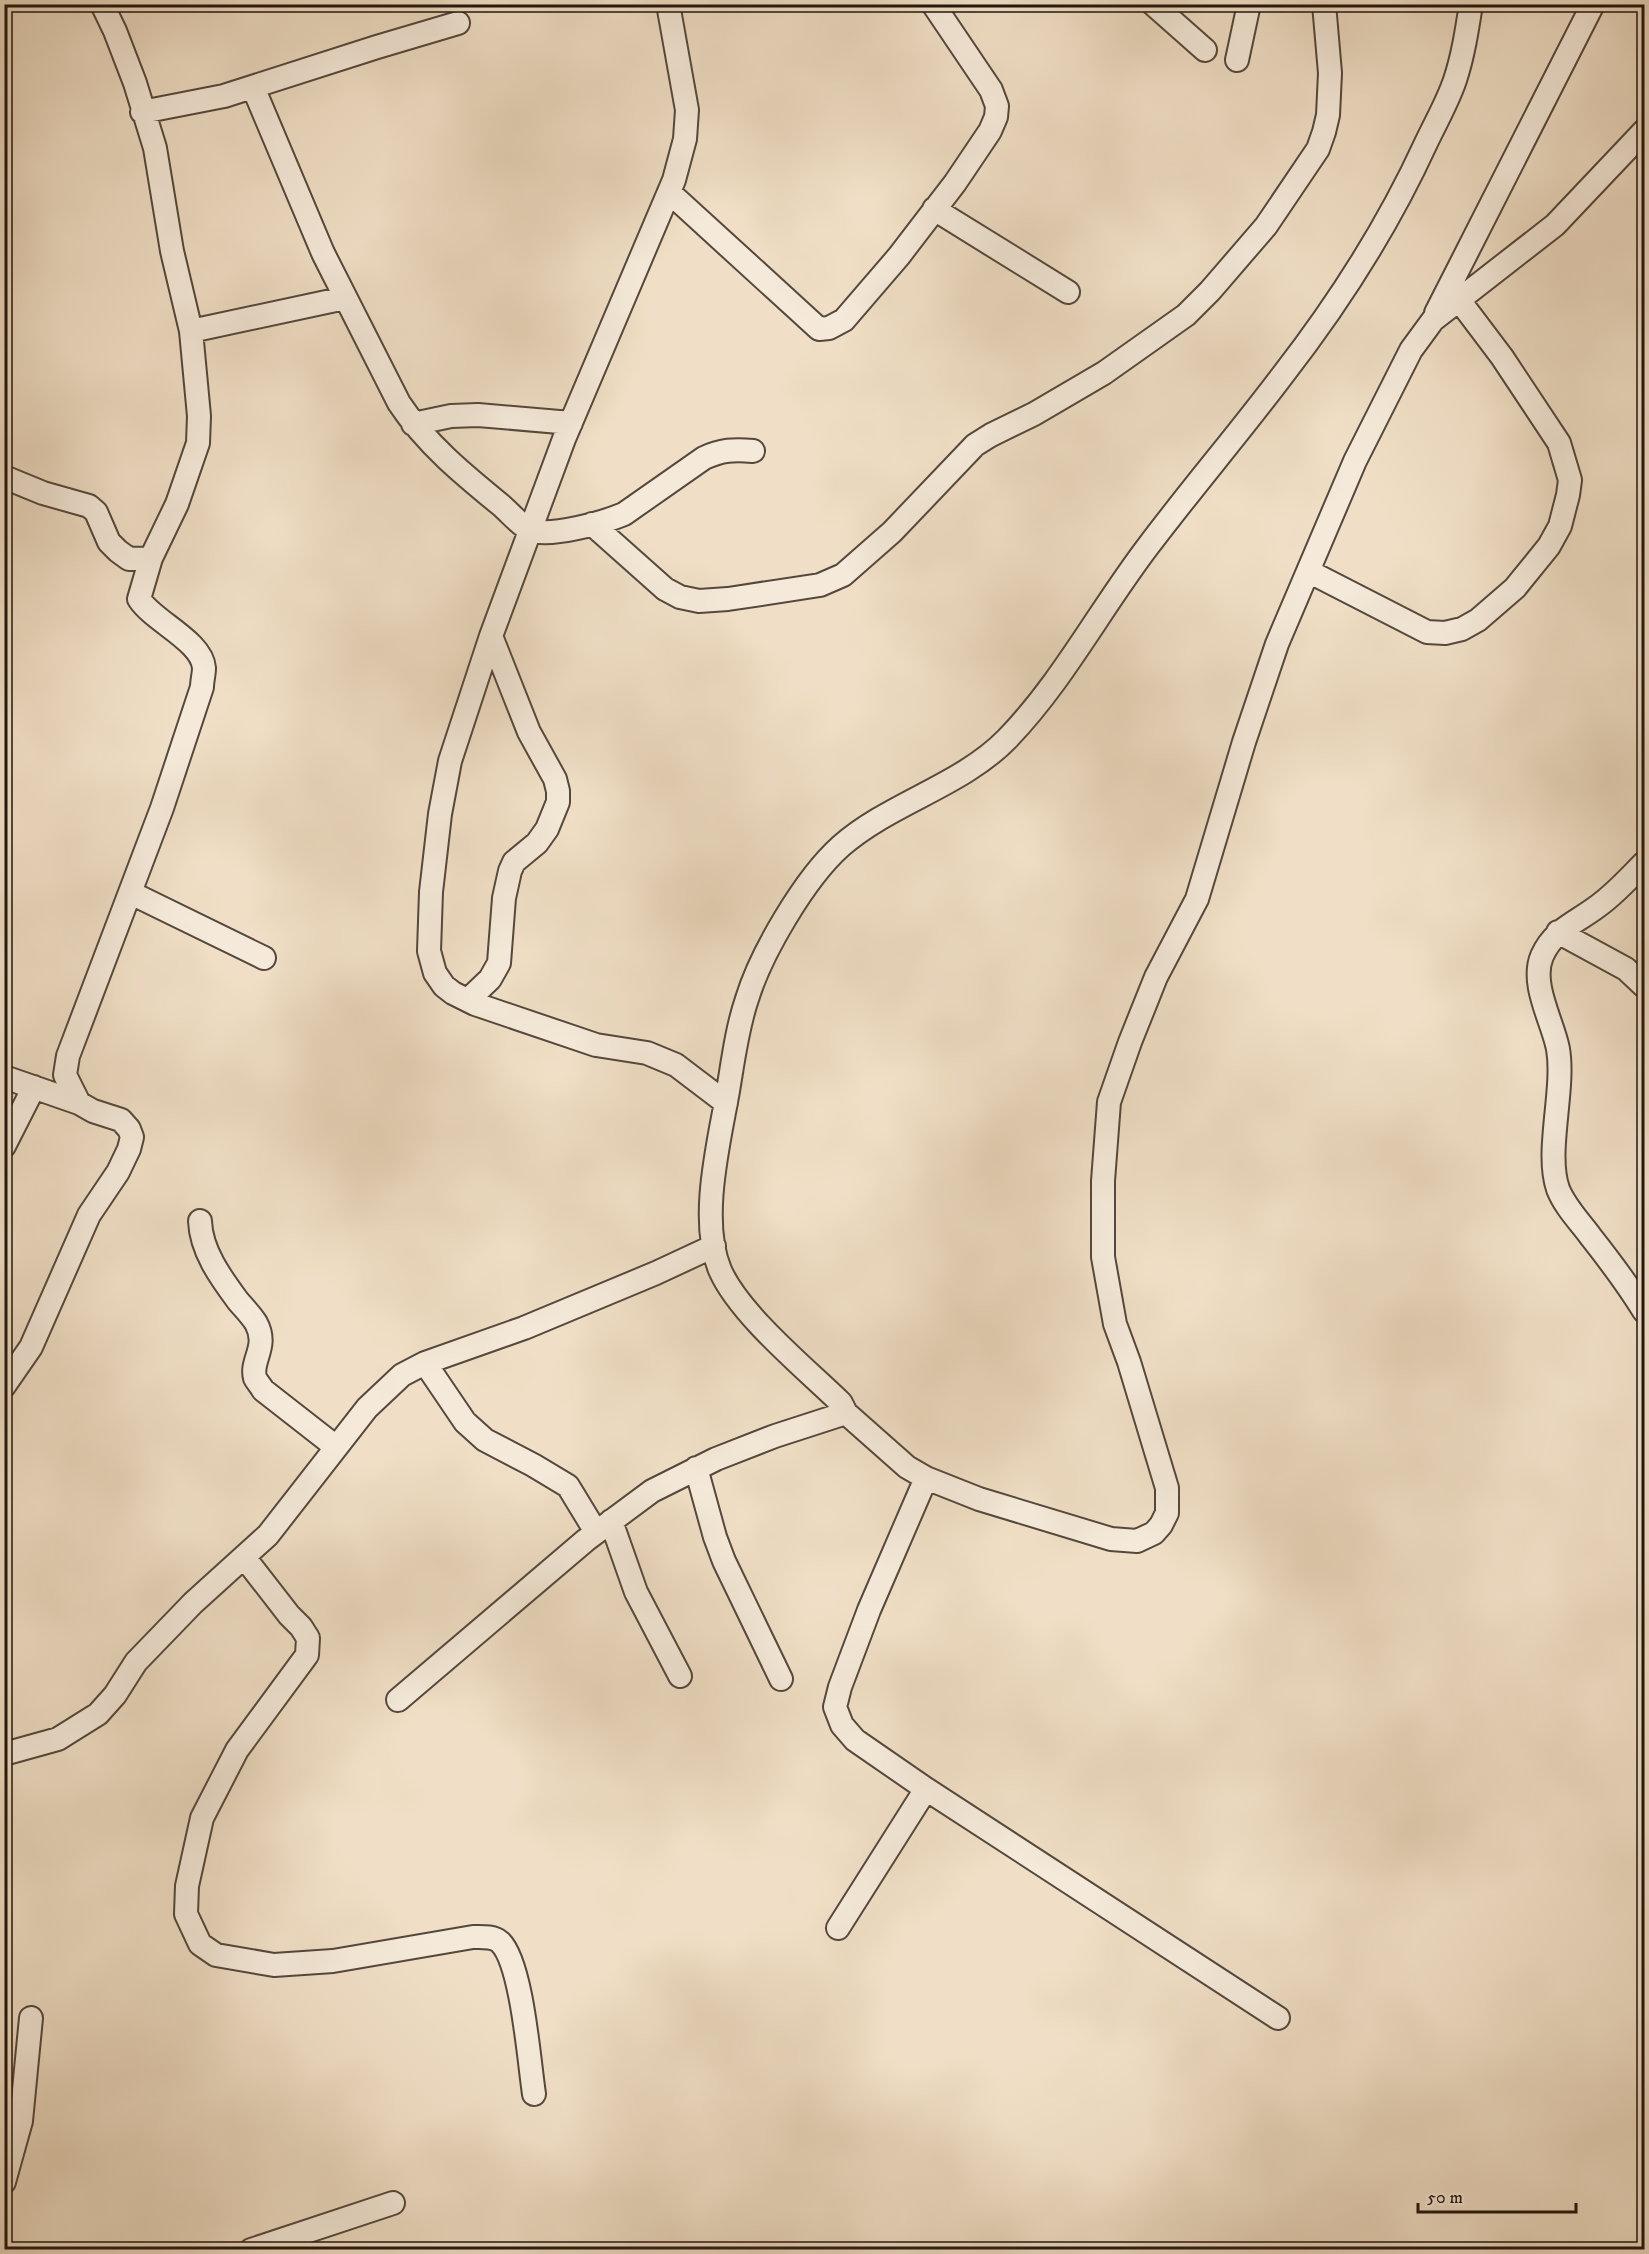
<svg xmlns="http://www.w3.org/2000/svg" width="1649" height="2254" viewBox="0 0 1649 2254" font-family="'IM FELL DW Pica',serif">
<style>
.lines{fill:none;stroke-linecap:round;stroke-linejoin:round}
.minor-casing{stroke:#54483d;stroke-width:26}
.minor{stroke:#f5eada;stroke-width:22}
</style>
<rect width="100%" height="100%" fill="#f0dfc6"/>
<filter id="stains"><feTurbulence type="fractalNoise" baseFrequency=".00333" numOctaves="4"/><feColorMatrix values="0 0 0 0 .2 0 0 0 0 .09 0 0 0 0 .02 0 0 0 .5 -.17"/></filter>
<radialGradient id="worn" r=".72"><stop offset=".6" stop-color="#630" stop-opacity="0"/><stop offset="1" stop-color="#630" stop-opacity=".3"/></radialGradient>
<g class="lines">
<g class="minor-casing">
<path id="minor" d="M 668,4 L 687,110 L 685,139 L 674,180 L 564,439 L 491,636 L 450,761 L 440,814 L 431,892 L 429,951 L 435,973 L 444,986 L 453,993 L 475,1004 L 596,1045 L 647,1053 L 676,1065 L 726,1103
M 1153,4 L 1205,50
M 1471,4 C 1467,30 1463,56 1455,80 C 1448,101 1436,122 1426,143 C 1388,226 1338,304 1282,376 C 1239,433 1192,488 1149,545 C 1100,609 1063,681 1007,739 C 961,786 890,803 841,846 C 805,878 761,953 747,999 C 737,1028 733,1061 728,1091 C 719,1142 699,1220 720,1270 C 739,1314 805,1368 841,1403 L 846,1413 L 907,1467 L 926,1478 L 979,1499 L 1111,1539 L 1137,1541 L 1154,1533 L 1161,1525 L 1167,1513 L 1167,1488 L 1129,1362 L 1115,1324 L 1103,1257 L 1103,1181 L 1109,1102 L 1130,1042 L 1156,977 L 1197,899 L 1244,742 L 1277,644 L 1355,461 L 1411,350 L 1433,320 L 1555,225 L 1644,131
M 1237,60 L 1249,4
M 253,87 L 323,253 L 399,403 C 426,444 464,475 502,506 C 510,513 521,526 530,530 C 550,538 605,522 624,514 L 704,458 C 721,450 734,449 753,451
M 142,112 L 224,96 L 377,47 L 458,23
M 669,192 L 819,329 L 829,328 L 844,320 L 899,256 L 955,183 L 990,131 L 996,117 L 997,106 L 991,90 L 933,4
M 934,209 L 1068,292
M 1436,313 L 1593,4
M 191,331 L 345,298
M 413,424 L 451,416 L 478,415 L 571,423
M 4,477 L 43,493 L 89,506 L 96,512 L 109,542 L 118,551 L 129,559 L 151,558
M 592,524 L 665,589 L 680,597 L 699,601 L 728,599 L 820,585 L 843,575 L 892,532 L 975,445 L 991,435 L 1034,414 L 1104,373 L 1186,315 L 1210,291 L 1266,226 L 1318,149 L 1324,132 L 1328,115 L 1330,73 L 1324,4
M 1308,571 L 1427,632 L 1445,633 L 1462,629 L 1478,620 L 1515,588 L 1549,546 L 1560,526 L 1568,495 L 1570,480 L 1559,443 L 1502,357 L 1459,300
M 1644,863 C 1630,877 1615,894 1598,906 C 1576,923 1554,929 1542,956 C 1530,984 1553,1022 1558,1049 C 1565,1090 1545,1152 1558,1189 C 1565,1207 1580,1222 1591,1237 C 1610,1261 1628,1285 1644,1311
M 131,893 L 264,958
M 1558,932 L 1626,969 L 1644,986
M 468,1000 L 490,979 L 499,963 L 504,898 L 510,871 L 514,862 L 537,843 L 547,829 L 558,802 L 558,791 L 555,779 L 529,732 L 491,636
M 4,1077 L 79,1103
M 4,1146 L 34,1087
M 200,1221 C 201,1251 221,1278 238,1301 C 244,1308 251,1315 256,1323 C 269,1347 250,1360 255,1378 C 257,1382 261,1386 263,1390 L 336,1447
M 425,1363 L 465,1422 L 485,1440 L 533,1465 L 568,1486 L 596,1532
M 4,1386 L 31,1347 L 89,1215 L 118,1172 L 129,1149 L 132,1137 L 129,1129 L 121,1120 L 93,1111 L 79,1103 L 65,1075 L 68,1056 L 162,808 L 202,687 C 202,681 204,674 204,668 C 202,641 154,622 139,599 L 151,558 L 177,504 L 198,443 L 199,416 L 191,331 L 172,251 L 155,148 L 135,83 L 115,31 L 102,4
M 696,1468 L 715,1537 L 724,1561 L 781,1679
M 926,1478 L 869,1610 L 840,1687 L 835,1707 L 842,1725 L 855,1740 L 926,1789 L 1278,2018
M 611,1521 L 636,1592 L 680,1676
M 244,1557 L 289,1615 L 301,1627 L 308,1638 L 307,1655 L 237,1750 L 202,1818 L 187,1886 L 186,1914 L 200,1944 L 216,1955 L 274,1965 L 333,1961 L 473,1937 C 482,1937 493,1936 500,1942 C 522,1963 529,2061 534,2094
M 398,1700 L 586,1540 L 652,1491 L 716,1459 L 775,1436 L 846,1413
M 4,1754 L 58,1739 L 98,1714 L 115,1695 L 136,1662 L 193,1603 L 268,1535 L 367,1408 L 402,1375 L 425,1363 L 524,1328 L 656,1273 L 714,1246
M 838,1928 L 926,1789
M 4,2182 L 21,2121 L 31,2018
M 251,2250 L 393,2203"/>
</g>
<use href="#minor" class="minor"/>
</g>
<rect width="1649" height="2254" fill="none" stroke="#f0dfc6" stroke-width="24"/>
<rect x="6" y="6" width="1637" height="2242" fill="none" stroke="#20150f" stroke-width="3"/>
<rect x="12" y="12" width="1625" height="2230" fill="none" stroke="#20150f" stroke-width="1.5"/>
<path d="M1418 2203v9h158v-9" fill="none" stroke="#20150f" stroke-width="3"/>
<text x="1427" y="2203" font-size="18" fill="#20150f" stroke="#f5eada" stroke-width="4.5" paint-order="stroke">50 m</text>
<rect width="100%" height="100%" filter="url(#stains)"/>
<rect width="100%" height="100%" fill="url(#worn)"/>
</svg>
